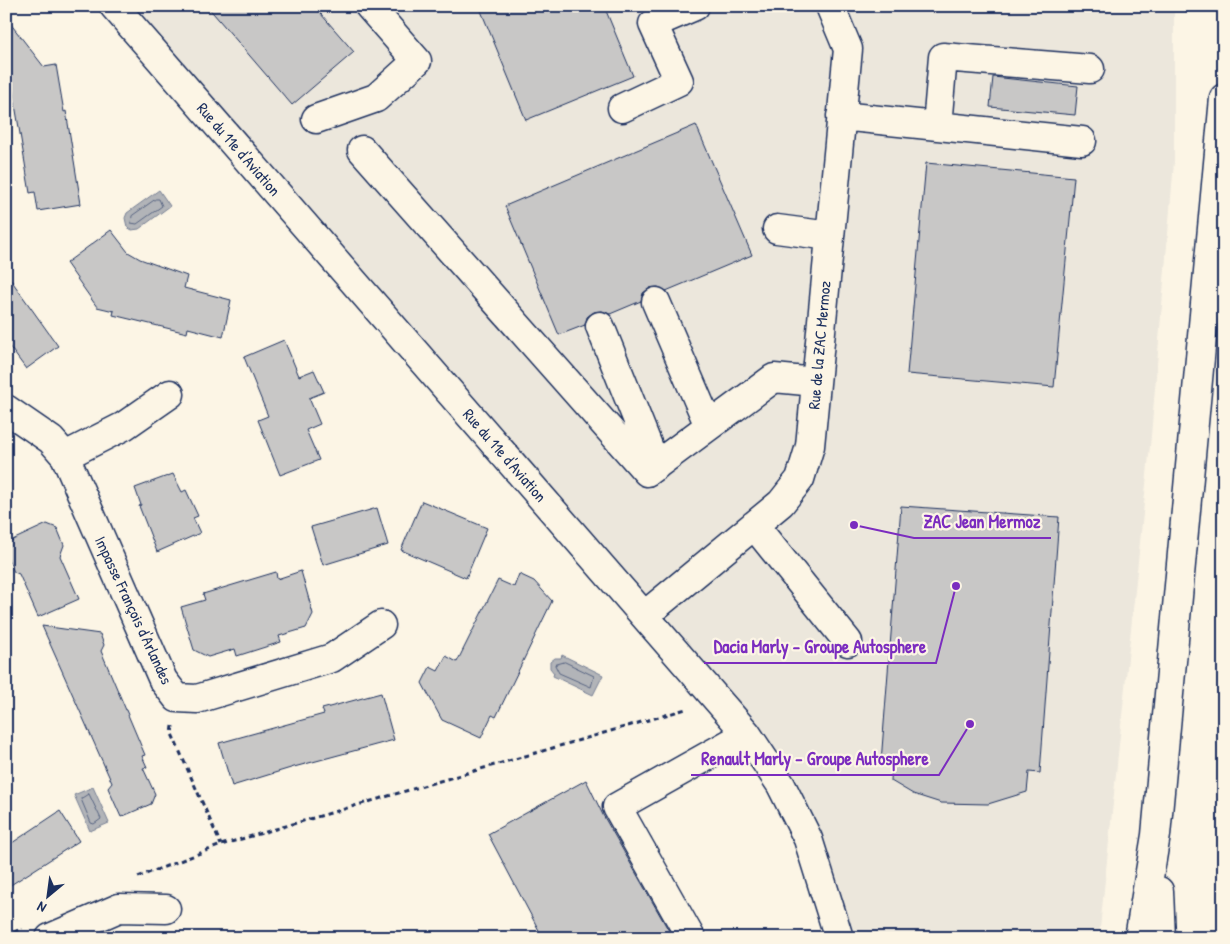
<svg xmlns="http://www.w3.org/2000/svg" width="1230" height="944" viewBox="0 0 1230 944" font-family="'Patrick Hand',sans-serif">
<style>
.built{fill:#ece7dc}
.water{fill:#b2b4b8;stroke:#767f94}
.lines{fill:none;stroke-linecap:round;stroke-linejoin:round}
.shore{stroke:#576482;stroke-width:1}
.building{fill:#c8c7c6;stroke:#1b2f5e}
.minor-casing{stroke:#1b2f5e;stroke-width:31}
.major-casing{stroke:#1b2f5e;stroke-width:31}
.path{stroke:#1b2f5e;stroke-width:3;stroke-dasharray:5 4;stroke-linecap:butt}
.minor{stroke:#fcf5e5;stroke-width:28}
.major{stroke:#fcf5e5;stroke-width:28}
.labels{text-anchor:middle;stroke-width:4.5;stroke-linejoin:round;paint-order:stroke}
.street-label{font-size:16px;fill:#1b2f5e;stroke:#fcf5e5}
.leader{fill:none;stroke:#7b2cbf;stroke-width:2}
.callout-dot{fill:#7b2cbf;stroke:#fcf5e5;stroke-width:2}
.callout-label{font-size:18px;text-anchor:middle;font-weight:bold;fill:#7b2cbf;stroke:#fcf5e5;stroke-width:4.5;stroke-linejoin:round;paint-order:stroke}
</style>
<rect width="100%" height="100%" fill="#fcf5e5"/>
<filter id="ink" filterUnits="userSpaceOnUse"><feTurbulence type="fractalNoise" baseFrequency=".02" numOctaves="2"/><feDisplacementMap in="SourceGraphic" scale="10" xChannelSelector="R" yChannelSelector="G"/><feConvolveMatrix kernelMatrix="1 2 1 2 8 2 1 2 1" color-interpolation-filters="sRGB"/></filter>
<g filter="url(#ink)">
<path class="built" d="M 114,6 L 1174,6 L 1174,162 L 1151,436 L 1099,938 L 839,938 L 781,785 Z"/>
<path class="water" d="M 159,190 L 170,206 L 139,229 L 132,230 L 127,227 L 125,218 L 127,213 Z
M 562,655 L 603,675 L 593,695 L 553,676 L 554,673 L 550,668 L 550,662 L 555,658 L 561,658 Z
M 93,787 L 109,823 L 90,831 L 74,795 Z"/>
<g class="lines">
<path class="shore" d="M 156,199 L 159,199 L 162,206 L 137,224 L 131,223 L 132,216 Z
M 565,662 L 594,676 L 591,687 L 559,673 L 555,665 Z
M 89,794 L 101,819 L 94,824 L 91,823 L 81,799 Z"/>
</g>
<path class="building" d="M 207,6 L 314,6 L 354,52 L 292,105 Z
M 479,6 L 604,6 L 633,76 L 526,120 Z
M 6,18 L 44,67 L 56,65 L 64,112 L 66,111 L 81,204 L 38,211 L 35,192 L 30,193 L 6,51 Z
M 993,77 L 1078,86 L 1075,115 L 990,107 Z
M 696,125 L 752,255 L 666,291 L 658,287 L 650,288 L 643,293 L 641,301 L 610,314 L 602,311 L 594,312 L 587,317 L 585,325 L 559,335 L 505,206 Z
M 926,163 L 1074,177 L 1054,387 L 907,374 Z
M 111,230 L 128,252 L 140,259 L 187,276 L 184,288 L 231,300 L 223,337 L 188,328 L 187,333 L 113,315 L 114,311 L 97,307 L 66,263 Z
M 6,273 L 58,346 L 26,369 L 6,342 Z
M 284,340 L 299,376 L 314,370 L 324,392 L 309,398 L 320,424 L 306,430 L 319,460 L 280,475 L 258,420 L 268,416 L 244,357 Z
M 173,474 L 182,492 L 186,490 L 198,516 L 193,518 L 200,533 L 157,552 L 139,506 L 141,505 L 135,488 Z
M 422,501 L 487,528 L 466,578 L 401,550 Z
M 901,506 L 1059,517 L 1040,773 L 1029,772 L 1027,792 L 988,804 L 941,803 L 913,794 L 891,781 L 892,762 L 881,762 Z
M 377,508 L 388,545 L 323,565 L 311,527 Z
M 47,524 L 57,528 L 64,545 L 60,556 L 79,599 L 38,617 L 19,574 L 14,572 L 6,554 L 6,543 Z
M 301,571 L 313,614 L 306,628 L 279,636 L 281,642 L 237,656 L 235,649 L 208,657 L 194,650 L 181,607 L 205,600 L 203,594 L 276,572 L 277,579 Z
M 519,574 L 534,581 L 552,601 L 496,717 L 492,715 L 481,738 L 442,720 L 422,683 L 430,667 L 438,671 L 446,656 L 457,662 L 498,580 L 514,587 Z
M 42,626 L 100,634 L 104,645 L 101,651 L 145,755 L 142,756 L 147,767 L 143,768 L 155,794 L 151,804 L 121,817 L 108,788 L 112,783 Z
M 381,693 L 394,740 L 294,767 L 232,786 L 219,743 L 324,714 L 322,709 Z
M 586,780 L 603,815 L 673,938 L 543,938 L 488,834 Z
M 60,811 L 79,841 L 6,888 L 6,847 Z"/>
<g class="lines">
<g class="minor-casing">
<path id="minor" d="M 114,6 L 747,734 L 781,785 L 808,839 L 839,938
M 622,108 L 679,81 L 653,24 L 695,6
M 841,116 L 1082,141
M 316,119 L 376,98 L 417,61 L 369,6
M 937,126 L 943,57 L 1090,69
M 362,150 L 647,472 L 774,378 L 816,382
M 777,229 L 830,236
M 656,302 L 709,426
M 600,326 L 656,466
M 6,409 L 51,440 L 65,456 L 163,680 L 177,698 L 197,699 L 332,658 L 381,625
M 65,456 L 124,426 L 170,394
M 754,525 L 848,642
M 645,615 L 781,503 L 800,479 L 810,446 L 848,49 L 830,6
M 50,938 L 119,908 L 166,909
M 691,938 L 617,807 L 747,734"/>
</g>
<g class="major-casing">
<path id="major" d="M 1159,891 L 1161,938
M 1139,938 L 1156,835 L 1224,98"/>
</g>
<path class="path" d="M 173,726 L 172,734 L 221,845
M 138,877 L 221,845 L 686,709
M 6,937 L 22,928"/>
<use href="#minor" class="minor"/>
<use href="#major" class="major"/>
</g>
</g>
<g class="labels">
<g class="street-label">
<text transform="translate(239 149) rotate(49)" y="6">Rue du 11e d'Aviation</text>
<text transform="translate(819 345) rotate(-85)" y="6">Rue de la ZAC Mermoz</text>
<text transform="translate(505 455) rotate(49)" y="6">Rue du 11e d'Aviation</text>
<text transform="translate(134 610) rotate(65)" y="6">Impasse François d'Arlandes</text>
</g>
</g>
<path class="leader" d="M854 525L914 538H1051M956 586L936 663H704M970 724L939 775H691"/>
<g class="callout-dot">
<circle cx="854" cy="525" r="5"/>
<circle cx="956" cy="586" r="5"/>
<circle cx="970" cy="724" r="5"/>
</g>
<g class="callout-label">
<text x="982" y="528">ZAC Jean Mermoz</text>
<text x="820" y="653">Dacia Marly - Groupe Autosphere</text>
<text x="815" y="765">Renault Marly - Groupe Autosphere</text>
</g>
<rect width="1230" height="944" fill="none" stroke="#fcf5e5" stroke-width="25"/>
<rect x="12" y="12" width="1205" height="919" fill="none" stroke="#1b2f5e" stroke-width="2" filter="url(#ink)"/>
<g transform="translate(48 896) rotate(209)" stroke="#fcf5e5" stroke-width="4" paint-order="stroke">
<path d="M0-4L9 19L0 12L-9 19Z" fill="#1b2f5e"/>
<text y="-8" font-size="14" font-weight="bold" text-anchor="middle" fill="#1b2f5e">N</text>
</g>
</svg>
